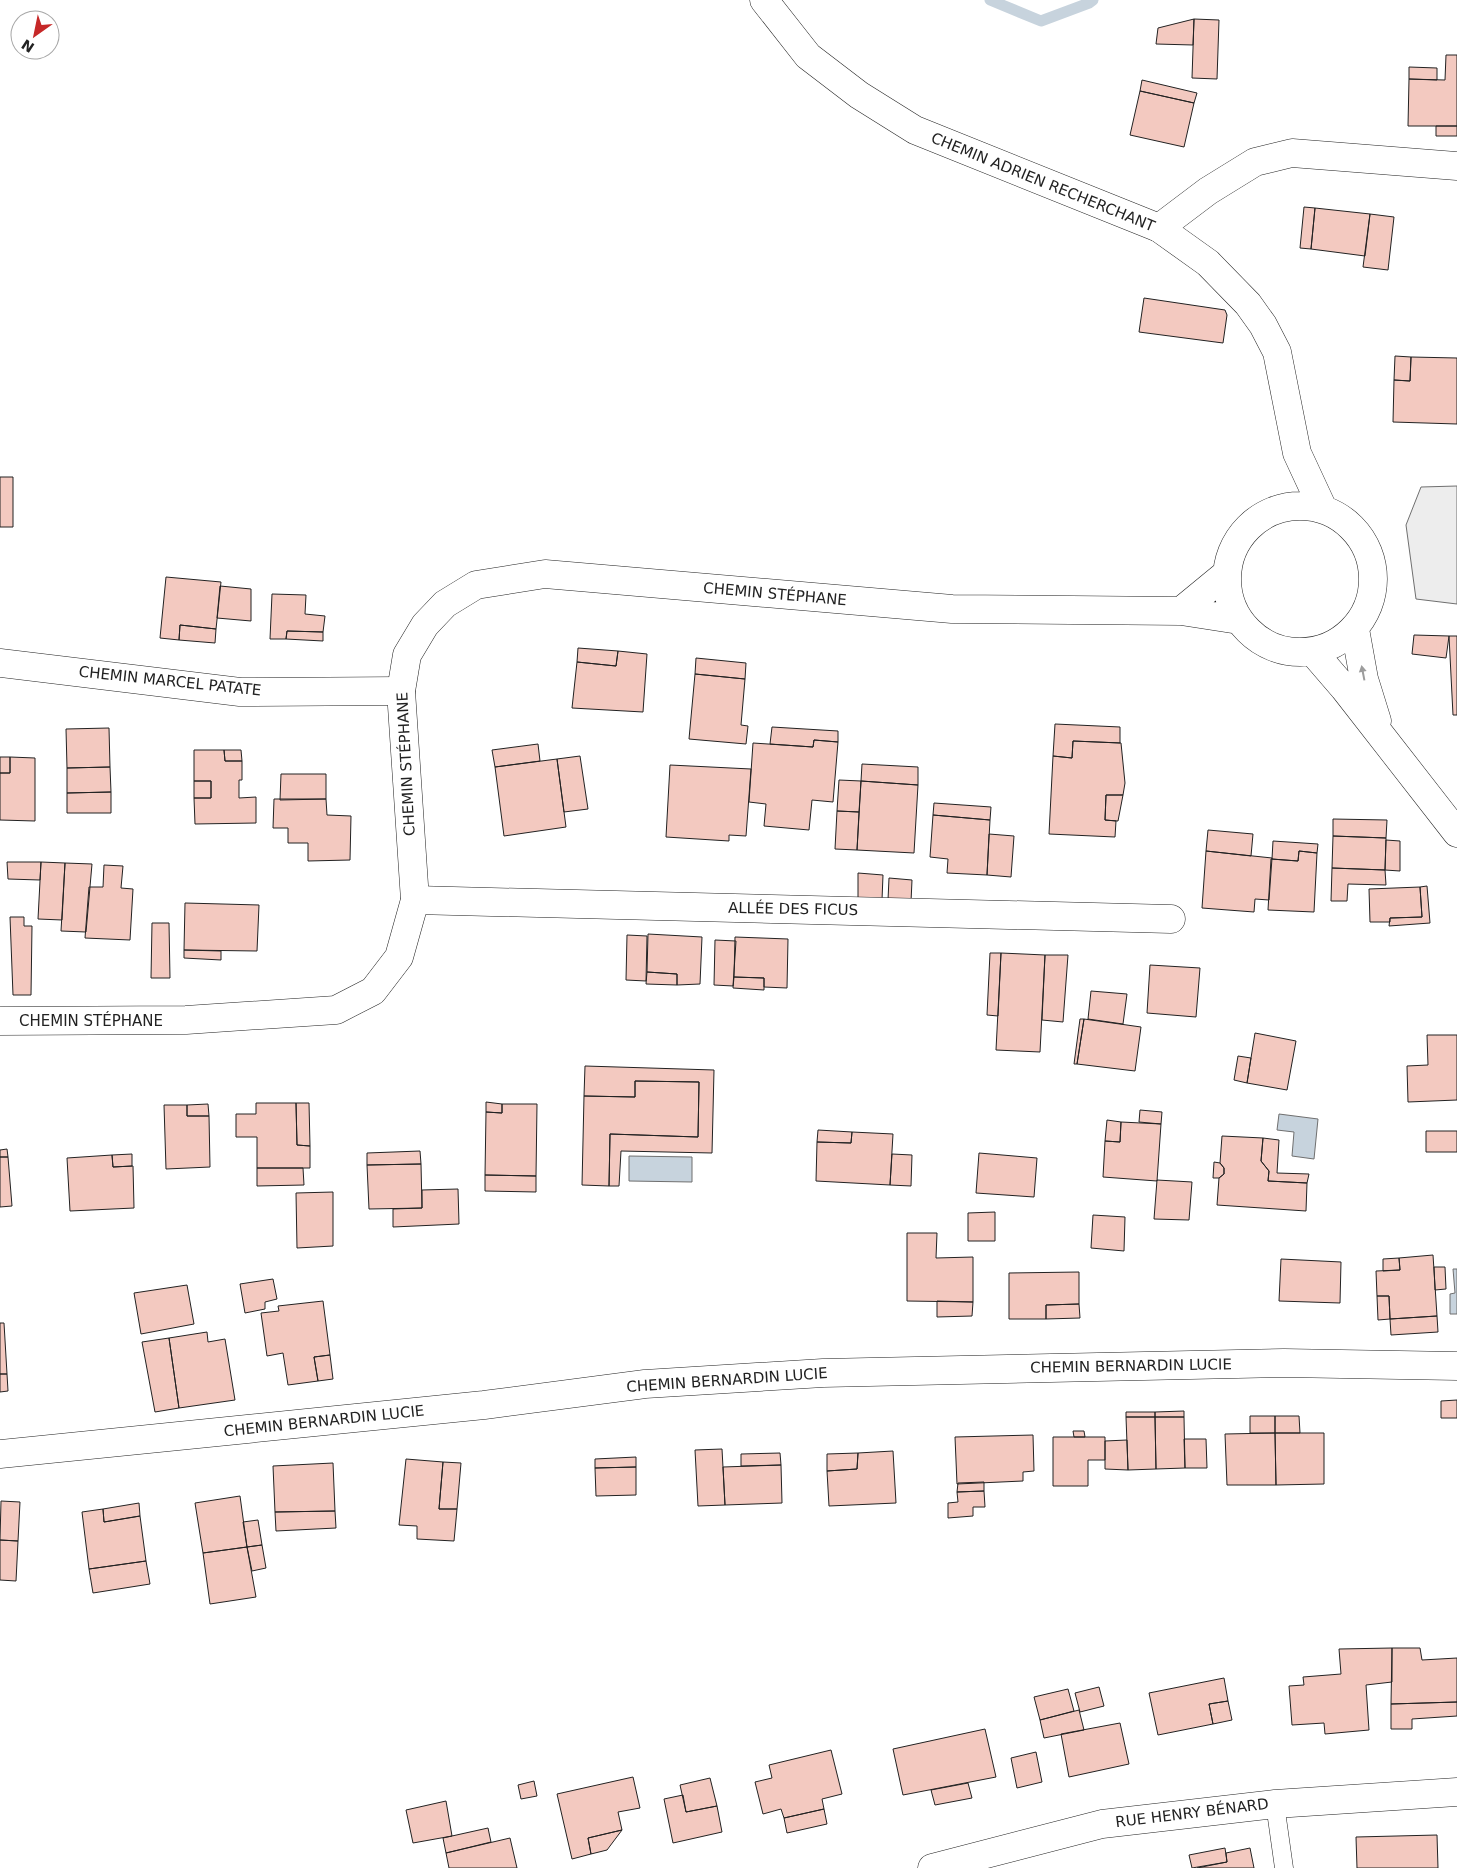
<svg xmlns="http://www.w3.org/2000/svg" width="1457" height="1868" viewBox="0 0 1457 1868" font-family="'DejaVu Sans',sans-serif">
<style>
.parking{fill:#ededed;stroke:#6f6f6f}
.water{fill:#c7d3dd;stroke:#6f6f6f}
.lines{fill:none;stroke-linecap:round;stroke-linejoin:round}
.stream{stroke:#c7d3dd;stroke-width:11}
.building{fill:#f3c9c0;stroke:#222}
.lane-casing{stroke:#222;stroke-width:19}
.street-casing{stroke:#222;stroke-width:29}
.secondary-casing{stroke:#222;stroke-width:29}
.lane{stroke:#fff;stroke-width:18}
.street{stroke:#fff;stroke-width:28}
.secondary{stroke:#fff;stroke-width:28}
.oneway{fill:#9c9c9c}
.labels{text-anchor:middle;stroke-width:4;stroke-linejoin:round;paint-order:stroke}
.street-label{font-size:15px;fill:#222;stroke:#fff}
</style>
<rect width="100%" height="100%" fill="#fff"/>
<path class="parking" d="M 1457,486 L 1457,604 L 1416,599 L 1406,525 L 1421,487 Z"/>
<path class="water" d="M 1279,1114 L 1318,1119 L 1314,1159 L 1292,1156 L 1294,1132 L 1277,1130 Z
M 629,1156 L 692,1157 L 692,1182 L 629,1181 Z
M 1453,1269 L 1457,1269 L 1457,1314 L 1450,1314 L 1450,1294 L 1455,1293 Z"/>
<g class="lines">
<path class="stream" d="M 990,0 L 1041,21 L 1089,3 L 1093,0"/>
</g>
<path class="building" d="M 1194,19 L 1193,45 L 1156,44 L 1158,28 Z
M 1194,19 L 1219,20 L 1217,79 L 1192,78 Z
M 1446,55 L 1457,55 L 1457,126 L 1408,126 L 1409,79 L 1445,80 Z
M 1409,67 L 1437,68 L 1437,80 L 1409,79 Z
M 1142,80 L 1197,93 L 1194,103 L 1140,91 Z
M 1140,91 L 1194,103 L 1184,147 L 1130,135 Z
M 1436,126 L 1457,126 L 1457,136 L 1436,136 Z
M 1304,207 L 1315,208 L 1311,249 L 1300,248 Z
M 1315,208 L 1370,214 L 1365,256 L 1311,249 Z
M 1370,214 L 1394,217 L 1388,270 L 1363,267 Z
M 1144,298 L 1225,310 L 1227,315 L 1223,343 L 1139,332 Z
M 1395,356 L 1411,357 L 1410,381 L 1394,380 Z
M 1411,357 L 1457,358 L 1457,424 L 1393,422 L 1394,380 L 1410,381 Z
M 0,477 L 13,477 L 13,527 L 0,527 Z
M 166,577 L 221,582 L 216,629 L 180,625 L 179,640 L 160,638 Z
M 220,586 L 251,589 L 251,621 L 217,618 Z
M 272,594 L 306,595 L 305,614 L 325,616 L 323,632 L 287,631 L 286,639 L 270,639 Z
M 180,625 L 216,629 L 215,643 L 179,640 Z
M 287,631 L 323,632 L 323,641 L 286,639 Z
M 1414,635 L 1449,636 L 1446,658 L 1412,654 Z
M 1449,636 L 1457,636 L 1457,715 L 1453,715 Z
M 578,648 L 618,651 L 616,666 L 577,662 Z
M 618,651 L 647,654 L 643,712 L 572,708 L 577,662 L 616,666 Z
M 696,658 L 746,663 L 745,679 L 695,674 Z
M 695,674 L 745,679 L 741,725 L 748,726 L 746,744 L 689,739 Z
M 1055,724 L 1120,727 L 1120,743 L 1073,741 L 1072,758 L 1053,756 Z
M 772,727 L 838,731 L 838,742 L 814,740 L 813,747 L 770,744 Z
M 109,728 L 110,767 L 67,768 L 66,729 Z
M 814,740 L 838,742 L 833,802 L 812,800 L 809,830 L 764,826 L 766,804 L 749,802 L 753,743 L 813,747 Z
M 1073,741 L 1121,743 L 1125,783 L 1123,795 L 1106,795 L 1105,820 L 1116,821 L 1115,837 L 1049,834 L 1053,756 L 1072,758 Z
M 538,744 L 540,761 L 495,767 L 492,750 Z
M 194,750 L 224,750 L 225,761 L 242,761 L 242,780 L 239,780 L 239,798 L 256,797 L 256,823 L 195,824 L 194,798 L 211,798 L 211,781 L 194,781 Z
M 224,750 L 241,750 L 242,761 L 225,761 Z
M 580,756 L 588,809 L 564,812 L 557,759 Z
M 0,757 L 10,757 L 10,773 L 0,773 Z
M 10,757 L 35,758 L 35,821 L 0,820 L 0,773 L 10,773 Z
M 557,759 L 566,827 L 504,836 L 495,767 Z
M 862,764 L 918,767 L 918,785 L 861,781 Z
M 670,765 L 751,769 L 746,836 L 729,835 L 729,841 L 666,837 Z
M 110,767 L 111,792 L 67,793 L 67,768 Z
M 281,774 L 326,774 L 326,799 L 280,800 Z
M 839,780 L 861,781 L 859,812 L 837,811 Z
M 194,781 L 211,781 L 211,798 L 194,798 Z
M 861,781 L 918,785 L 914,853 L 857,850 Z
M 111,792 L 111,813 L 67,813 L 67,793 Z
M 1106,795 L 1123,795 L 1118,821 L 1105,820 Z
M 274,799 L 326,799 L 327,815 L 351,816 L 350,860 L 308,861 L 308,843 L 288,843 L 288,828 L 273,828 Z
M 934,803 L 991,807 L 990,820 L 933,815 Z
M 837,811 L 859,812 L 857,850 L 835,849 Z
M 933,815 L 990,820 L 987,875 L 947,873 L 948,859 L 930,857 Z
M 1333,819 L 1387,820 L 1386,838 L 1333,836 Z
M 1208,830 L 1253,834 L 1251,856 L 1206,851 Z
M 989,834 L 1014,836 L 1011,877 L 987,875 Z
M 1333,836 L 1386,838 L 1385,870 L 1332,868 Z
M 1386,840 L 1400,841 L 1400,871 L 1385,870 Z
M 1273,841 L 1318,844 L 1317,853 L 1299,851 L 1298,861 L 1272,859 Z
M 1206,851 L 1272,858 L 1269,900 L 1255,899 L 1254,912 L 1202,908 Z
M 1299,851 L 1317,853 L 1314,912 L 1268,910 L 1271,859 L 1298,861 Z
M 7,862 L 41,862 L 40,880 L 8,879 Z
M 41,862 L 65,863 L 62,920 L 38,919 Z
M 65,863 L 92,864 L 86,932 L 61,931 Z
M 104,865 L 123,866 L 121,888 L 133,889 L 130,940 L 85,938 L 89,887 L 103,887 Z
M 1332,868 L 1385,870 L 1386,885 L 1348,884 L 1347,901 L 1331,901 Z
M 858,873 L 883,875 L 882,900 L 858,899 Z
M 889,878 L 912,880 L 911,902 L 888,900 Z
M 1427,886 L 1430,923 L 1389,926 L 1390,918 L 1422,917 L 1420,887 Z
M 1420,887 L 1422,917 L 1390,918 L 1390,922 L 1370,922 L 1369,889 Z
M 185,903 L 259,905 L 257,951 L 184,950 Z
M 10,917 L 24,917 L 24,926 L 32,926 L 31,995 L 13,995 Z
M 152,923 L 169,923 L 170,978 L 151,978 Z
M 648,934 L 702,937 L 700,984 L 677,985 L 677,974 L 647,972 Z
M 627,935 L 647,936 L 646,981 L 626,980 Z
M 735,937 L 788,939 L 787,988 L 764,987 L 764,978 L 734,977 Z
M 715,940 L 736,941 L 733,986 L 714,985 Z
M 184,950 L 221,951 L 221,960 L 184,958 Z
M 990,953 L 1001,953 L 998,1016 L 987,1015 Z
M 1001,953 L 1045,955 L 1040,1052 L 996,1050 Z
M 1045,955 L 1068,955 L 1063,1022 L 1042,1020 Z
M 1150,965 L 1200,968 L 1196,1017 L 1147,1013 Z
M 647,972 L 677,974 L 677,985 L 646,984 Z
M 734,977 L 764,978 L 764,990 L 733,988 Z
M 1091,991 L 1127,994 L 1123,1024 L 1088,1019 Z
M 1080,1019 L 1084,1019 L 1077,1064 L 1074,1064 Z
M 1084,1019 L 1141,1027 L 1135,1071 L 1077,1064 Z
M 1255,1033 L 1296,1041 L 1287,1090 L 1247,1083 Z
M 1427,1035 L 1457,1035 L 1457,1100 L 1408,1102 L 1407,1066 L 1428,1065 Z
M 1238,1056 L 1251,1058 L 1247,1083 L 1234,1080 Z
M 585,1066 L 714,1070 L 712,1153 L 621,1151 L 619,1186 L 609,1186 L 610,1134 L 698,1137 L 699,1082 L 635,1081 L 635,1097 L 584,1096 Z
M 635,1081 L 699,1082 L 698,1137 L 610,1134 L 609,1186 L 582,1185 L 584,1096 L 635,1097 Z
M 486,1102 L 502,1104 L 502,1113 L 486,1112 Z
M 256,1103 L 296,1103 L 297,1145 L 310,1146 L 310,1168 L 257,1168 L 257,1137 L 236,1137 L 236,1114 L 256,1114 Z
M 296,1103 L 309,1103 L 310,1146 L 297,1145 Z
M 208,1104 L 209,1116 L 187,1116 L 187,1105 Z
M 502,1104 L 537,1104 L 536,1176 L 485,1175 L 486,1112 L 502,1113 Z
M 164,1105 L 187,1105 L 187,1116 L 209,1116 L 210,1167 L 166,1169 Z
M 1140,1110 L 1162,1112 L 1161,1124 L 1139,1122 Z
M 1107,1120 L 1121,1122 L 1120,1142 L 1105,1141 Z
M 1121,1122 L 1161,1124 L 1157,1181 L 1103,1177 L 1105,1141 L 1120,1142 Z
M 818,1130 L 852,1132 L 851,1143 L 817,1142 Z
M 1426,1131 L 1457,1131 L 1457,1152 L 1426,1152 Z
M 852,1132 L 893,1134 L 890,1185 L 816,1181 L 817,1142 L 851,1143 Z
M 1222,1136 L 1263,1138 L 1261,1161 L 1269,1171 L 1268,1181 L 1307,1183 L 1306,1211 L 1217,1205 L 1219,1178 L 1224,1174 L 1224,1168 L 1220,1163 Z
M 1263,1138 L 1279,1140 L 1277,1173 L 1309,1174 L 1307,1183 L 1268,1181 L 1269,1171 L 1261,1161 Z
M 7,1149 L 8,1157 L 0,1157 L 0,1150 Z
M 420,1151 L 421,1164 L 367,1165 L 367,1153 Z
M 979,1153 L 1037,1158 L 1034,1197 L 976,1193 Z
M 132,1154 L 132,1166 L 113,1167 L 112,1155 Z
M 892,1154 L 912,1155 L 911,1186 L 890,1185 Z
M 112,1155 L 113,1167 L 133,1166 L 134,1208 L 70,1211 L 67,1158 Z
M 0,1157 L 8,1157 L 12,1206 L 0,1207 Z
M 1214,1162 L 1220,1163 L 1224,1168 L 1224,1174 L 1219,1178 L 1213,1178 Z
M 421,1164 L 422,1208 L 369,1209 L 367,1165 Z
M 257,1168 L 303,1168 L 304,1185 L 257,1186 Z
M 485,1175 L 536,1176 L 536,1192 L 485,1191 Z
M 1157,1180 L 1192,1182 L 1189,1220 L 1154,1219 Z
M 458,1189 L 459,1224 L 393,1227 L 393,1209 L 422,1208 L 422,1190 Z
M 333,1192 L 333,1246 L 297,1248 L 296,1193 Z
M 995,1212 L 995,1241 L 968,1241 L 968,1213 Z
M 1093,1215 L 1125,1217 L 1124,1251 L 1091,1248 Z
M 907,1233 L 937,1233 L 936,1258 L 973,1257 L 973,1302 L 907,1301 Z
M 1433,1255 L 1437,1316 L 1390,1319 L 1389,1296 L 1377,1296 L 1376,1271 L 1400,1270 L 1399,1258 Z
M 1399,1258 L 1400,1270 L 1383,1271 L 1383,1259 Z
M 1281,1259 L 1341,1262 L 1340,1303 L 1279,1301 Z
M 1434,1267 L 1445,1267 L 1446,1289 L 1435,1290 Z
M 1079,1272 L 1079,1304 L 1046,1305 L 1046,1319 L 1009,1319 L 1009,1273 Z
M 273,1279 L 277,1299 L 265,1302 L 265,1309 L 245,1313 L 240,1284 Z
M 187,1285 L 194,1324 L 141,1334 L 134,1293 Z
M 1377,1296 L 1389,1296 L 1390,1319 L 1378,1320 Z
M 323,1301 L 330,1355 L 314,1357 L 318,1381 L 288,1385 L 283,1353 L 267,1356 L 261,1313 L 279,1311 L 278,1306 Z
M 937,1301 L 973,1302 L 972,1316 L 937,1317 Z
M 1079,1304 L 1080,1318 L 1046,1319 L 1046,1305 Z
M 1437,1316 L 1438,1332 L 1391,1335 L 1390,1319 Z
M 0,1323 L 4,1323 L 7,1374 L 0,1374 Z
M 207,1332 L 208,1342 L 225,1339 L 235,1400 L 179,1408 L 169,1338 Z
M 169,1338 L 179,1408 L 155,1412 L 142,1342 Z
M 330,1355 L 333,1379 L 318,1381 L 314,1357 Z
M 0,1374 L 7,1374 L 8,1391 L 0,1392 Z
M 1457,1400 L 1457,1418 L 1441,1418 L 1441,1401 Z
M 1184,1411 L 1184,1417 L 1155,1417 L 1155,1412 Z
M 1126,1412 L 1155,1412 L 1155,1417 L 1126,1417 Z
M 1250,1416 L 1275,1416 L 1275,1433 L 1250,1433 Z
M 1275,1416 L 1299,1416 L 1300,1433 L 1275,1433 Z
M 1126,1417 L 1155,1417 L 1156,1469 L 1128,1470 Z
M 1155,1417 L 1184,1417 L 1185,1468 L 1156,1469 Z
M 1073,1431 L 1084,1431 L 1085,1437 L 1074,1437 Z
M 1275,1433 L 1276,1485 L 1227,1485 L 1225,1434 Z
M 1275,1433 L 1324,1433 L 1324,1484 L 1276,1485 Z
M 1033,1435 L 1034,1471 L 1023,1472 L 1023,1481 L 957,1484 L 955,1437 Z
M 1053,1437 L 1105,1437 L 1105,1460 L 1088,1460 L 1088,1486 L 1053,1486 Z
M 1184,1439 L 1206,1439 L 1207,1468 L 1185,1468 Z
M 1127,1440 L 1128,1470 L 1105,1469 L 1105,1441 Z
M 722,1449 L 725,1505 L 698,1506 L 695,1450 Z
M 893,1451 L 896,1503 L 829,1506 L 827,1471 L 857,1469 L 858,1453 Z
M 780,1453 L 781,1465 L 741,1466 L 741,1454 Z
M 858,1453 L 857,1469 L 827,1471 L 827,1454 Z
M 636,1457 L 636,1467 L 595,1468 L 595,1459 Z
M 406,1459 L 443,1462 L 439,1509 L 457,1509 L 454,1541 L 417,1539 L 417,1526 L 399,1525 Z
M 443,1462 L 461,1463 L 457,1509 L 439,1509 Z
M 333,1463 L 335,1511 L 275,1512 L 273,1466 Z
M 781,1465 L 782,1503 L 725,1505 L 723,1467 Z
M 636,1467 L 636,1495 L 596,1496 L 595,1468 Z
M 984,1482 L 984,1491 L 957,1492 L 958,1483 Z
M 984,1491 L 985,1507 L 973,1507 L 973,1516 L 948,1518 L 948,1503 L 958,1502 L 957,1492 Z
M 240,1496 L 247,1547 L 203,1553 L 195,1503 Z
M 1,1501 L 20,1502 L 18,1541 L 0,1540 Z
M 139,1503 L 140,1516 L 104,1522 L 103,1509 Z
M 103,1509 L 104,1522 L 140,1516 L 146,1561 L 89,1569 L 82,1512 Z
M 335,1511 L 336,1528 L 276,1531 L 275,1512 Z
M 258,1520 L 262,1545 L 247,1547 L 243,1522 Z
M 0,1540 L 18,1541 L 16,1581 L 0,1580 Z
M 262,1545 L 266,1568 L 252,1571 L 247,1547 Z
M 247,1547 L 256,1597 L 210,1604 L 203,1553 Z
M 146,1561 L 150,1584 L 93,1593 L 89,1569 Z
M 1392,1648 L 1420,1648 L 1422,1660 L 1457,1658 L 1457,1702 L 1391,1704 Z
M 1392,1648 L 1392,1682 L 1366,1685 L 1369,1730 L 1325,1734 L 1324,1723 L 1292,1725 L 1289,1686 L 1304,1685 L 1303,1677 L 1341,1674 L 1339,1649 Z
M 1224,1678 L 1228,1701 L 1209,1704 L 1213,1724 L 1158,1735 L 1149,1693 Z
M 1099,1687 L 1104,1706 L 1080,1712 L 1075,1693 Z
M 1068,1689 L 1074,1711 L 1040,1720 L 1034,1697 Z
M 1228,1701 L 1232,1720 L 1213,1724 L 1209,1704 Z
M 1457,1702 L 1457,1716 L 1412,1719 L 1412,1729 L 1391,1729 L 1391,1704 Z
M 1079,1710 L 1084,1730 L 1044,1738 L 1040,1720 Z
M 1120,1723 L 1129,1764 L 1069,1777 L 1061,1734 Z
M 985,1729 L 996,1777 L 903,1795 L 893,1749 Z
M 831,1750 L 842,1794 L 822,1799 L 824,1809 L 784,1818 L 781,1809 L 763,1814 L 755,1782 L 772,1778 L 769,1765 Z
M 1036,1752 L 1042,1782 L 1017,1788 L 1011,1758 Z
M 633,1777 L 640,1808 L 618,1812 L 622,1830 L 588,1838 L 591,1854 L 572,1859 L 557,1794 Z
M 710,1778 L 717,1806 L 686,1812 L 680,1785 Z
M 534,1781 L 537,1796 L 521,1799 L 518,1785 Z
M 968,1783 L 972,1798 L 935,1805 L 931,1790 Z
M 683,1795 L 686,1812 L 717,1806 L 722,1832 L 673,1843 L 664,1799 Z
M 446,1801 L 452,1836 L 413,1843 L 406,1810 Z
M 824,1809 L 827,1824 L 787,1833 L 784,1818 Z
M 488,1828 L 491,1842 L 446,1853 L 443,1838 Z
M 622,1830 L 607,1850 L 591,1854 L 588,1838 Z
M 1437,1835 L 1438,1868 L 1357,1868 L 1356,1837 Z
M 510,1838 L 517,1868 L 449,1868 L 446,1853 Z
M 1225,1848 L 1227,1862 L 1192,1868 L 1189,1855 Z
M 1250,1848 L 1254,1868 L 1197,1868 L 1227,1862 L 1226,1853 Z"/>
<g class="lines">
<g class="lane-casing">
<path id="lane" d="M 1275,1804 L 1284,1868"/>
</g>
<g class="street-casing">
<path id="street" d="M 1159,228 L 1208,191 L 1255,162 L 1292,153 L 1457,166
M 0,663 L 240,692 L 401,691
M 415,900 L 1171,919
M 0,1454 L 484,1405 L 645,1384 L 823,1373 L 1284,1363 L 1457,1366
M 932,1868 L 1102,1824 L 1275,1804 L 1457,1792"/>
</g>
<g class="secondary-casing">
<path id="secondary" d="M 764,0 L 808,56 L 859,95 L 915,130 L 1159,228 L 1208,263 L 1248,304 L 1263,325 L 1277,352 L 1297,453 L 1323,509
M1227 579a73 73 0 1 1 146 0a73 73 0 1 1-146 0Z
M 1181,611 L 1226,574
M 1355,629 L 1364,679 L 1377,721
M 1313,652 L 1344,688 L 1457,833
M 0,1021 L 186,1020 L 336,1010 L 373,991 L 399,957 L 415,900 L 401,691 L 407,655 L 425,625 L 445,604 L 476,585 L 545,574 L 952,609 L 1181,611 L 1239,620"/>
</g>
<use href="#lane" class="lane"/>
<use href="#street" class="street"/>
<use href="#secondary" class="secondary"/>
</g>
<defs><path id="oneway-solid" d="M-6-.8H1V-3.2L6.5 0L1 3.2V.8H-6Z" transform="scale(1.25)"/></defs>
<use class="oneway" href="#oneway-solid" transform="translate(1363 673) rotate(-101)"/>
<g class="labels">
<g class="street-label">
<text transform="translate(1043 182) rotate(22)" y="5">CHEMIN ADRIEN RECHERCHANT</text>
<text transform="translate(775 594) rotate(5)" y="5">CHEMIN STÉPHANE</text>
<text transform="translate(170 681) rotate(6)" y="5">CHEMIN MARCEL PATATE</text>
<text transform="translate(406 764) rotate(-93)" y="5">CHEMIN STÉPHANE</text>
<text transform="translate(793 909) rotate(1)" y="5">ALLÉE DES FICUS</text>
<text x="91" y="1026">CHEMIN STÉPHANE</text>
<text transform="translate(1131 1366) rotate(-1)" y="5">CHEMIN BERNARDIN LUCIE</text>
<text transform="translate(727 1380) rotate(-4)" y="5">CHEMIN BERNARDIN LUCIE</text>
<text transform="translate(324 1421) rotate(-6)" y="5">CHEMIN BERNARDIN LUCIE</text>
<text transform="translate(1192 1813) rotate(-7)" y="5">RUE HENRY BÉNARD</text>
</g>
</g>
<g transform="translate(35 35) rotate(213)"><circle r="24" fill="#ffffff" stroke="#a7a7a7"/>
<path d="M0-4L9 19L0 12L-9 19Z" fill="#c62828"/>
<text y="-8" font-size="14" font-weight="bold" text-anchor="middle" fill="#222222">N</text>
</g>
</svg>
